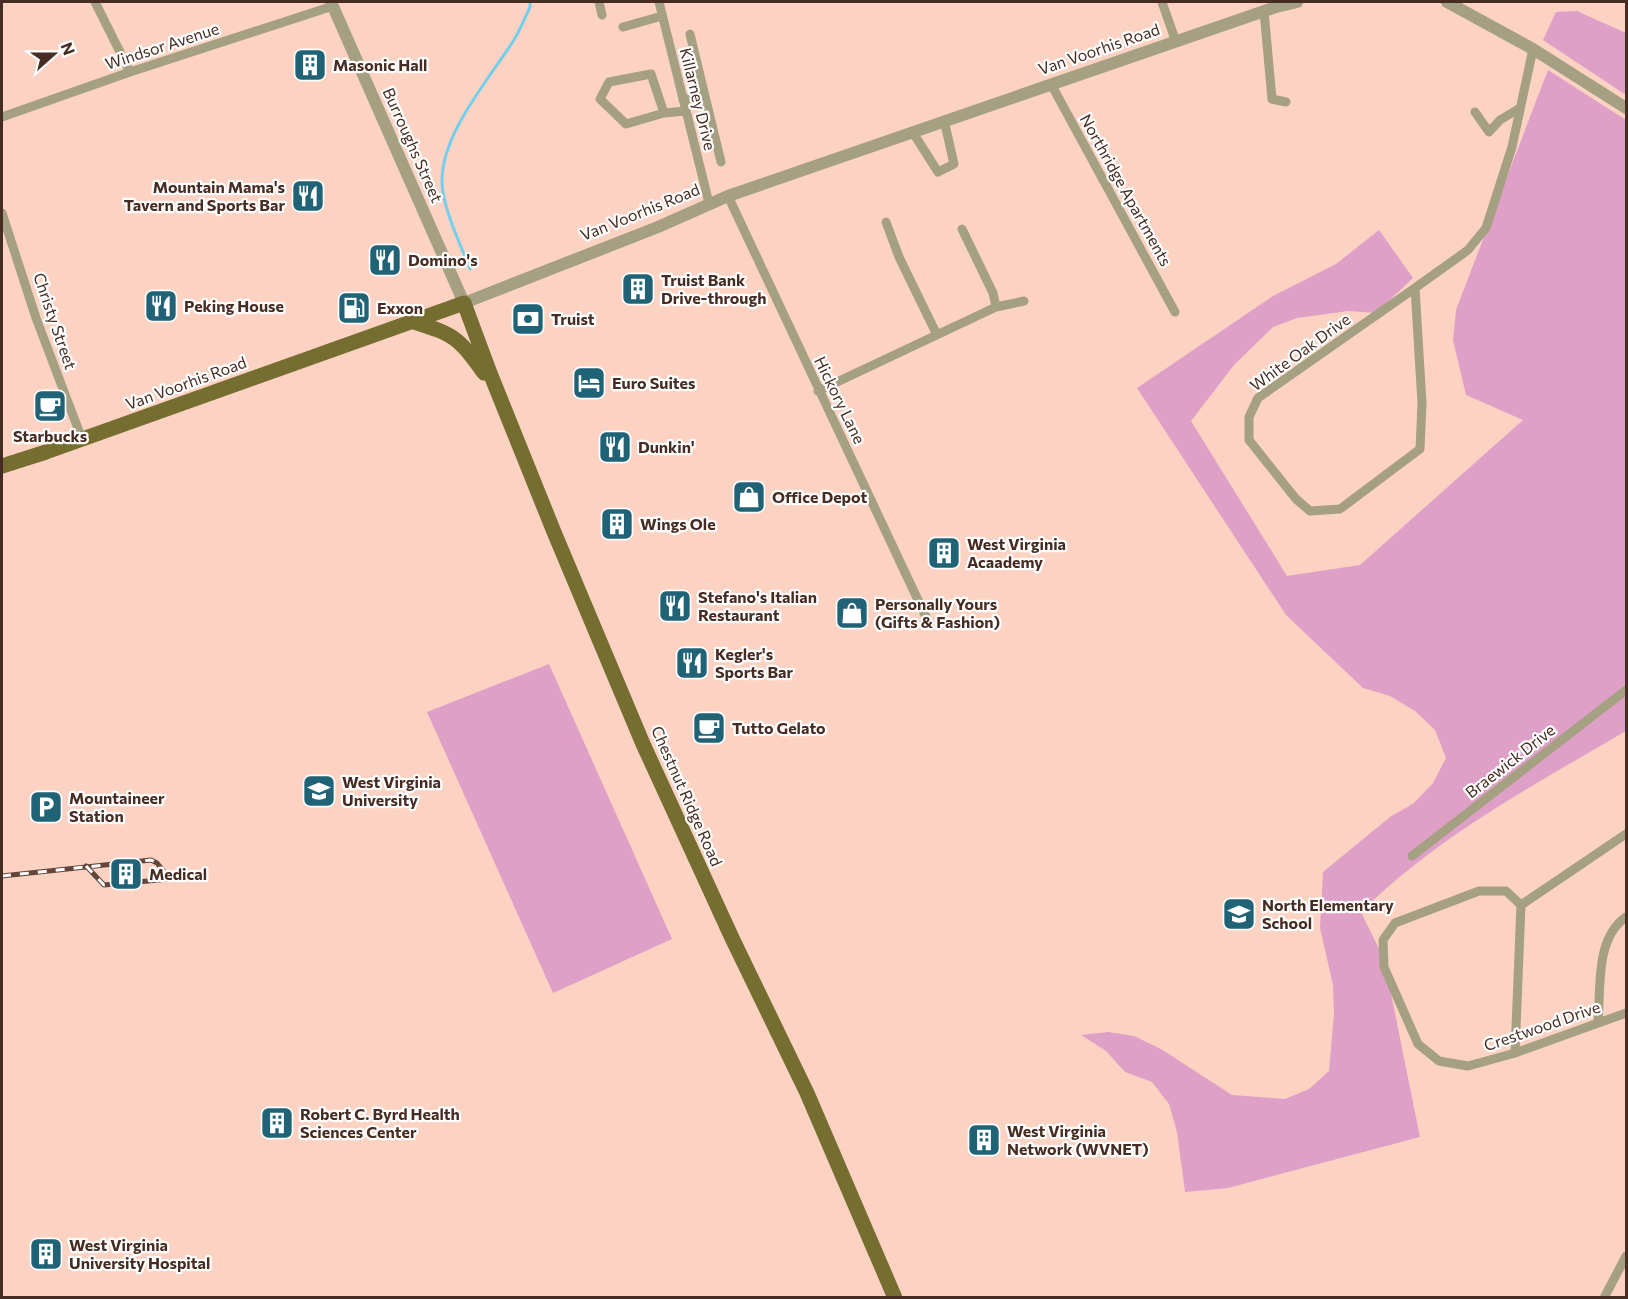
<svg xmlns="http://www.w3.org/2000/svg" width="1628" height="1299" viewBox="0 0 1628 1299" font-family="Commissioner,sans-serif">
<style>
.green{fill:#dfa0c7}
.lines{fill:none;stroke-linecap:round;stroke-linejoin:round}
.stream{stroke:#74cfed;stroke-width:3}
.minor{stroke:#a4a081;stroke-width:9}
.tertiary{stroke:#a4a081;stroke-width:12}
.primary{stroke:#766d30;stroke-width:15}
.rail-casing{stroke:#63463b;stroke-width:5}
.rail{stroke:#fdfdfd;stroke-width:3;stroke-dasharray:9;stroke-linecap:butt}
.labels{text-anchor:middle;stroke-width:4.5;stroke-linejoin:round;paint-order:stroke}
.street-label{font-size:16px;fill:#462c22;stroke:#fdfdfd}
.poi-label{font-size:16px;font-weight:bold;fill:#462c22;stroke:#fdfdfd;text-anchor:start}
</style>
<rect width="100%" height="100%" fill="#fcd2c2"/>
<path class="green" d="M 1577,11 L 1626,33 L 1626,95 L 1543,40 L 1556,12 Z
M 1548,70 L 1626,120 L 1626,731 C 1534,785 1438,836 1361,912 L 1384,959 L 1420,1137 L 1228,1188 L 1185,1192 L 1177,1132 L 1169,1104 L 1152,1082 L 1125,1072 L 1106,1051 L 1081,1035 L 1108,1032 L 1134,1036 L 1161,1049 L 1232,1095 L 1285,1099 L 1309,1089 L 1329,1071 L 1334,1014 L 1333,985 L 1320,928 L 1323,872 L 1390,817 L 1414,803 L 1433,783 L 1446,758 L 1435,730 L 1415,711 L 1390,696 L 1363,688 L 1286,615 L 1137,388 L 1273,296 L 1336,264 L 1379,230 L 1413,278 L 1376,313 L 1348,311 L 1297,318 L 1273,327 L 1234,365 L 1191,421 L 1287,576 L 1360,565 L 1523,420 L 1466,395 L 1453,340 L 1456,310 Z
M 549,664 L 672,939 L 553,993 L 427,712 Z"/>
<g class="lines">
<path class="stream" d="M 470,269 C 461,246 442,206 442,182 C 441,134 489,79 514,40 C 520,30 525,18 530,7 L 530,2"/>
<path class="minor" d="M 95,2 L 130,72
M 599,2 L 602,15
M 659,2 L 709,203
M 1162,2 L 1176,42
M 1264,11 L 1272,99 L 1286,102
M 623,27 L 662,16
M 1051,84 L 1175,312
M 705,96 L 721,162
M 683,100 L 705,96 L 690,34
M 1475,112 L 1489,132 L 1500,120 L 1520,108
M 664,113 L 626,124 L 600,99 L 609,82 L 651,74 L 664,113 L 686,111
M 2,117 L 130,72 L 333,6
M 912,131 L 938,172 L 954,164 L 944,120
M 728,196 L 926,617
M 2,213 L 36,318 L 82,439
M 886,222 L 899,257 L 937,335
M 962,229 L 993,293 L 996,307
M 1415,288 L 1422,403 L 1420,449 L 1340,509 L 1310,511 L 1296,499 L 1249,440 L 1249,417 L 1258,398 Z
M 1415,288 L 1468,250 L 1486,228 L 1512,147 L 1533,49
M 818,391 L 996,307 L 1024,301
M 1412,856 L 1626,690
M 1521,905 L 1506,891 L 1479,891 L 1395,923 L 1383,940 L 1384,967 L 1418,1044 L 1439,1061 L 1468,1066 L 1515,1053 L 1626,1013
M 1598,1022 C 1601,987 1595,939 1626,917
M 1515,1053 L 1521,905 L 1626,834
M 1604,1298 L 1626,1256"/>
<path class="tertiary" d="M 331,2 L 464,303 L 658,227 L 728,196 L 1276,7 L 1297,2
M 1447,2 L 1533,49 L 1626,108"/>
<path class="primary" d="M 411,321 C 455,335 457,336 484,373
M 2,466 L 46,452 L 464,303 L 490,373 L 554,532 L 643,744 L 732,938 L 807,1093 L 895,1298"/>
<g class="rail-casing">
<path id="rail" d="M 86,866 L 104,885 L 170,879
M 2,876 L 151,860 L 157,863 L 170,879"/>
</g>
<use href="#rail" class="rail"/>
</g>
<defs>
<g id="building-square" transform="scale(1.725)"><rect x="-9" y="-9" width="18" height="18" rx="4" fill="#206276" stroke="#fdfdfd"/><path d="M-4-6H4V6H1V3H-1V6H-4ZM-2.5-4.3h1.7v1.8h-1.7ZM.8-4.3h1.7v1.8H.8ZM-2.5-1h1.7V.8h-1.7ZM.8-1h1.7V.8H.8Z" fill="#fff"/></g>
<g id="restaurant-square" transform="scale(1.725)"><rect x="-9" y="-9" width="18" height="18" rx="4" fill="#206276" stroke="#fdfdfd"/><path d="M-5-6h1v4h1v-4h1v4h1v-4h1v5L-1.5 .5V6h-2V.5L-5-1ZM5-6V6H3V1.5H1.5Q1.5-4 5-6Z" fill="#fff"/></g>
<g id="fuel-square" transform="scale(1.725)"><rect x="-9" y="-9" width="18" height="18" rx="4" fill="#206276" stroke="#fdfdfd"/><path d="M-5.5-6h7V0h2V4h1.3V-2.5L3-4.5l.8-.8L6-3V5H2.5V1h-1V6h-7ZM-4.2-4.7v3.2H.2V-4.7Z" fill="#fff"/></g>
<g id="bank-square" transform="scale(1.725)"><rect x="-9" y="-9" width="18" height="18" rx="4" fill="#206276" stroke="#fdfdfd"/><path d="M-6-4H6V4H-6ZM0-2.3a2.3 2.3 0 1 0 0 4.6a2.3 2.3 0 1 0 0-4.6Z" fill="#fff"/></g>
<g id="hotel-square" transform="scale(1.725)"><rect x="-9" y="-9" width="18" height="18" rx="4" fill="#206276" stroke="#fdfdfd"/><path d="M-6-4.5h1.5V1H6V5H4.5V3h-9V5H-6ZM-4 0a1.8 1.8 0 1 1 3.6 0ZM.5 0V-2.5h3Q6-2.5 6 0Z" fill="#fff"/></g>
<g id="cafe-square" transform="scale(1.725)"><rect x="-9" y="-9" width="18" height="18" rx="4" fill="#206276" stroke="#fdfdfd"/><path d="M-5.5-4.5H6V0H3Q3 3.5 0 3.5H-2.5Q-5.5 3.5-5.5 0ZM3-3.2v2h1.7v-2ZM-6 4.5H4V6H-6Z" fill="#fff"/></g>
<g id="shop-square" transform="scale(1.725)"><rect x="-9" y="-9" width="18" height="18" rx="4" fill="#206276" stroke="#fdfdfd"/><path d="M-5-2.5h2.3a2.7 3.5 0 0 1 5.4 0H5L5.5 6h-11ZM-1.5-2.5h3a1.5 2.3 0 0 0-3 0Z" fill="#fff"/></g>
<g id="university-square" transform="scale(1.725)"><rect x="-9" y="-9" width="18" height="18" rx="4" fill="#206276" stroke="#fdfdfd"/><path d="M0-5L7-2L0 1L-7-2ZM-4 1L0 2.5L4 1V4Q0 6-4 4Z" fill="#fff"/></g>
<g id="parking-square" transform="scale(1.725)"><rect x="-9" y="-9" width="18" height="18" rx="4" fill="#206276" stroke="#fdfdfd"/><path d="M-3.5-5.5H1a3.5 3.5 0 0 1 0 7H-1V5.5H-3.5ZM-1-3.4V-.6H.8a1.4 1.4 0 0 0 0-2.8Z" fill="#fff"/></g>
<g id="school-square" transform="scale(1.725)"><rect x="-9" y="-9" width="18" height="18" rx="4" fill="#206276" stroke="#fdfdfd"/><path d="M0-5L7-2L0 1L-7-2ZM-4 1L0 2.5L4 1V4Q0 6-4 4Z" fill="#fff"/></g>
</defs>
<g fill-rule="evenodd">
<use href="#building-square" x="310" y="65"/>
<use href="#restaurant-square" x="308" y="196"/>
<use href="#restaurant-square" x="385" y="260"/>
<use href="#building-square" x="638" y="289"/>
<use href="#restaurant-square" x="161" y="306"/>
<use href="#fuel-square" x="354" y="308"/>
<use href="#bank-square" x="528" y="319"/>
<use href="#hotel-square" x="589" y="383"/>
<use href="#cafe-square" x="50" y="406"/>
<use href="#restaurant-square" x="615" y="447"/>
<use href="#shop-square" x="749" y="497"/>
<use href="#building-square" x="617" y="524"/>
<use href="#building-square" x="944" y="553"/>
<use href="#restaurant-square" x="675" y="606"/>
<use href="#shop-square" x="852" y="613"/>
<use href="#restaurant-square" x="692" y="663"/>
<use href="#cafe-square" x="709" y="728"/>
<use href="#university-square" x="319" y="791"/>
<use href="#parking-square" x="46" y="807"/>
<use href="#building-square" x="126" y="874"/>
<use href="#school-square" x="1239" y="914"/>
<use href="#building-square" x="277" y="1123"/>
<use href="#building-square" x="984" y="1140"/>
<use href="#building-square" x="46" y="1254"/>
</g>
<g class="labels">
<g class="street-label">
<text transform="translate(162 46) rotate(-18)" y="6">Windsor Avenue</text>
<text transform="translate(1099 49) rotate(-19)" y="6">Van Voorhis Road</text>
<text transform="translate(698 99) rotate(76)" y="6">Killarney Drive</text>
<text transform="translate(413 145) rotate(66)" y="6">Burroughs Street</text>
<text transform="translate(1126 190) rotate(61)" y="6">Northridge Apartments</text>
<text transform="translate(640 212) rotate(-22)" y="6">Van Voorhis Road</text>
<text transform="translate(55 321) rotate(71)" y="6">Christy Street</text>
<text transform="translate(1300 352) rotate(-36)" y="6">White Oak Drive</text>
<text transform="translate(186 383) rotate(-20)" y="6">Van Voorhis Road</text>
<text transform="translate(840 400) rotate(64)" y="6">Hickory Lane</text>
<text transform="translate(1510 761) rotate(-38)" y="6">Braewick Drive</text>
<text transform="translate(687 796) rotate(66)" y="6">Chestnut Ridge Road</text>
<text transform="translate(1542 1026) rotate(-19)" y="6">Crestwood Drive</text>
</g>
<g class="poi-label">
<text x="333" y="71">Masonic Hall</text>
<text x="285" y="193" text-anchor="end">Mountain Mama's<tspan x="285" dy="18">Tavern and Sports Bar</tspan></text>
<text x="408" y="266">Domino's</text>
<text x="661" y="286">Truist Bank<tspan x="661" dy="18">Drive-through</tspan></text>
<text x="184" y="312">Peking House</text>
<text x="377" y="314">Exxon</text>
<text x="551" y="325">Truist</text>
<text x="612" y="389">Euro Suites</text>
<text x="50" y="442" text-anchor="middle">Starbucks</text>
<text x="638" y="453">Dunkin'</text>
<text x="772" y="503">Office Depot</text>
<text x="640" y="530">Wings Ole</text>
<text x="967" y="550">West Virginia<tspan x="967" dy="18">Acaademy</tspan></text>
<text x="698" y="603">Stefano's Italian<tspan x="698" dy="18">Restaurant</tspan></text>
<text x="875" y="610">Personally Yours<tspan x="875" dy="18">(Gifts &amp; Fashion)</tspan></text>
<text x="715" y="660">Kegler's<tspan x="715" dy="18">Sports Bar</tspan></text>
<text x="732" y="734">Tutto Gelato</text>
<text x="342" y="788">West Virginia<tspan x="342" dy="18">University</tspan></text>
<text x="69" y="804">Mountaineer<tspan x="69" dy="18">Station</tspan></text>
<text x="149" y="880">Medical</text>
<text x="1262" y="911">North Elementary<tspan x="1262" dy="18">School</tspan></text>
<text x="300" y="1120">Robert C. Byrd Health<tspan x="300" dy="18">Sciences Center</tspan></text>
<text x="1007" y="1137">West Virginia<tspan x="1007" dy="18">Network (WVNET)</tspan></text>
<text x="69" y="1251">West Virginia<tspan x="69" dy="18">University Hospital</tspan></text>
</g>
</g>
<rect width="1628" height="1299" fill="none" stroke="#462c22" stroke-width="6"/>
<g transform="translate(54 54) rotate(69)" stroke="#fdfdfd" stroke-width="4.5" paint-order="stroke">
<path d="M0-4.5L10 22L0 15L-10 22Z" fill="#462c22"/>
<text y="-9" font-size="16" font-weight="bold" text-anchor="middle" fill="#462c22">N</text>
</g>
</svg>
